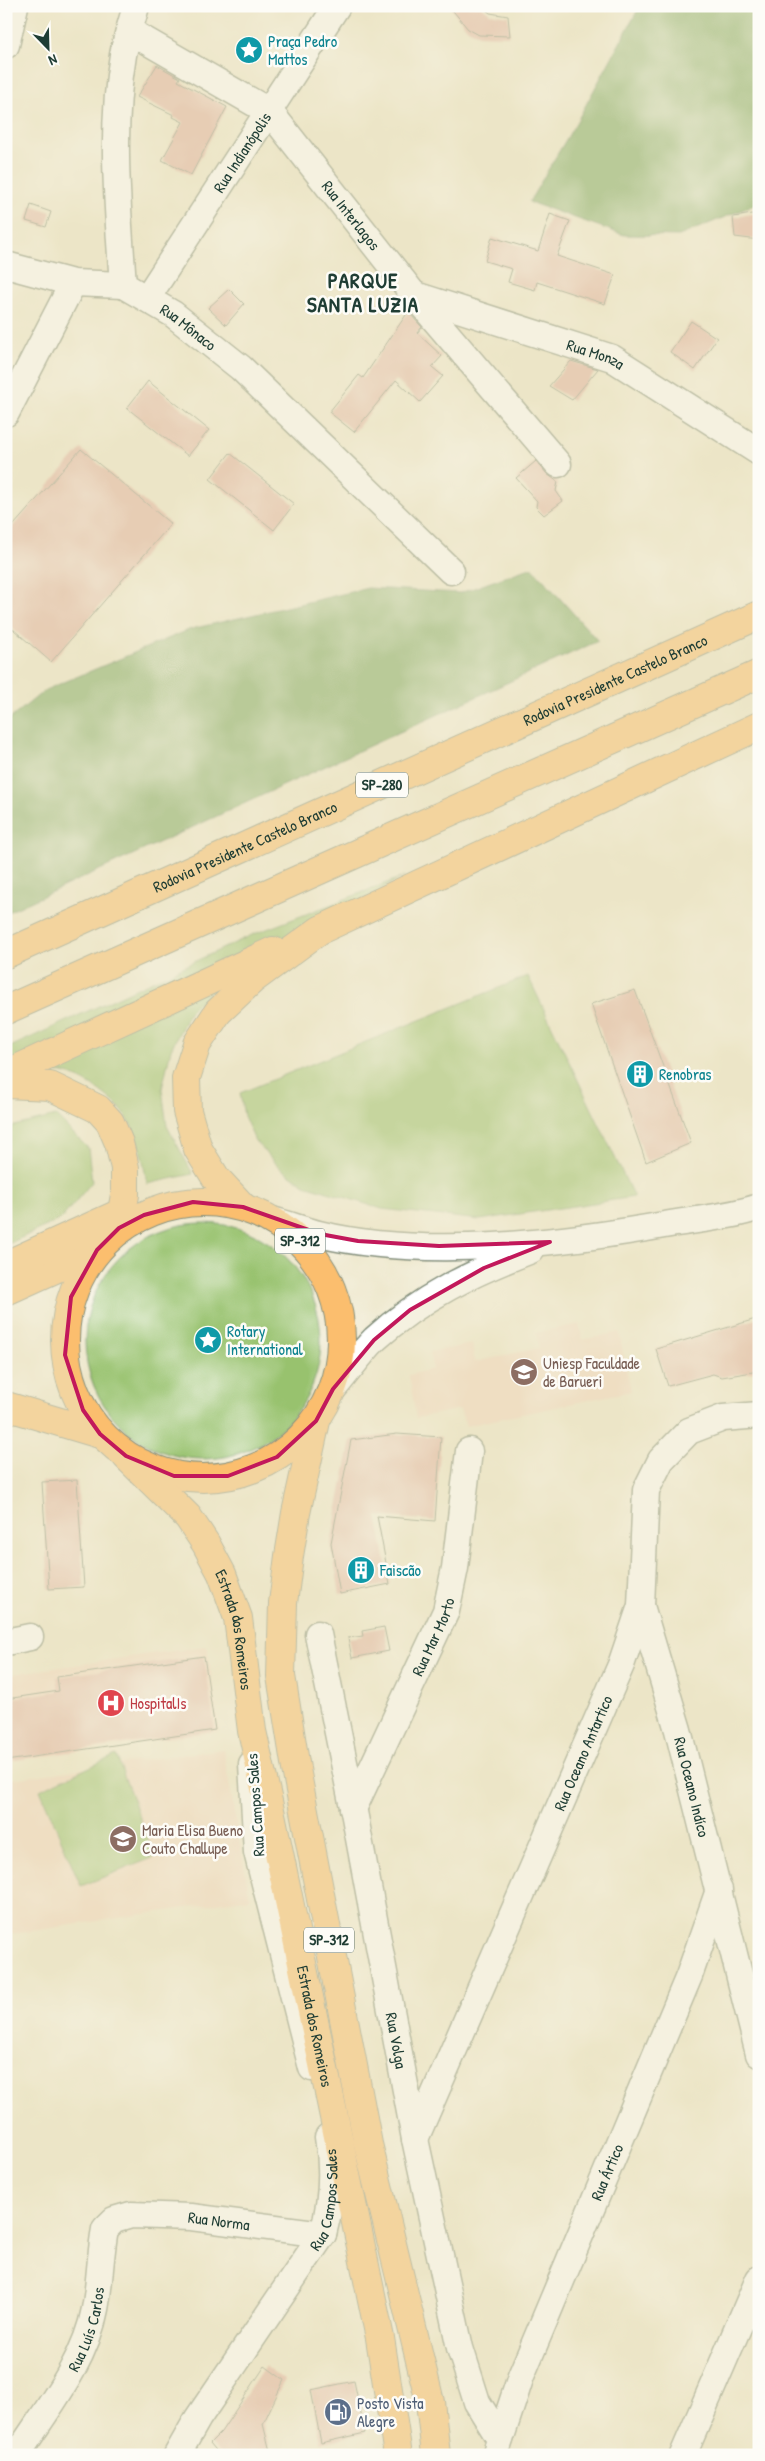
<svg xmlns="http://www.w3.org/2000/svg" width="765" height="2461" viewBox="0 0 765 2461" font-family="'Patrick Hand',sans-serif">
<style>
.built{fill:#f1d5bd}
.green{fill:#98c26e;stroke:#5c8051}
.forest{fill:#7aa861;stroke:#4c724a}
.building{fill:#e0af9e}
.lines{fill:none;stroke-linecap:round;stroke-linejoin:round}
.minor-casing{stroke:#86917e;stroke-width:29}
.major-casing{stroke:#86917e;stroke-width:30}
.highway-casing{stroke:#86917e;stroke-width:30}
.minor{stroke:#fff;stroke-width:26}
.major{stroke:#fbbe6e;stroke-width:28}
.highway{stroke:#fbbe6e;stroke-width:28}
.marked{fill:none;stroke:#c2185b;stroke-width:4;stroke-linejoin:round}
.labels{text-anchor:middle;stroke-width:5;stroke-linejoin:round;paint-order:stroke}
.shield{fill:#fdfcf7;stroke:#62766e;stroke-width:1}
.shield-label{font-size:15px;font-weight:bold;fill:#1f3d34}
.culture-label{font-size:16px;fill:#0d838f;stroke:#fdfcf7;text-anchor:start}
.street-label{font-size:16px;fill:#1f3d34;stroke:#fdfcf7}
.education-label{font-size:16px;fill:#785e54;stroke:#fdfcf7;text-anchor:start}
.health-label{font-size:16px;fill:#be3a42;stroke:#fdfcf7;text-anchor:start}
.service-label{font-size:16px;fill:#4e5e75;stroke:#fdfcf7;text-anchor:start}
.district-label{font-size:21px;font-weight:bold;letter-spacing:1px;fill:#1f3d34;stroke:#fdfcf7}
</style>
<rect width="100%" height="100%" fill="#fdfcf7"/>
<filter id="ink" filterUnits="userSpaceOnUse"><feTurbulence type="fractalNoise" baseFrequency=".02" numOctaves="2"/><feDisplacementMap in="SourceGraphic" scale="10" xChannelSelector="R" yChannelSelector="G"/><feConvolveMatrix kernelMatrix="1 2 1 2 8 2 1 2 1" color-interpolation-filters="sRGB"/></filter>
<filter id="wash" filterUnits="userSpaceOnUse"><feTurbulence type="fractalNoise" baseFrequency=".0096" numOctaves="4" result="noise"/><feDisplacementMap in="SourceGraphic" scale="20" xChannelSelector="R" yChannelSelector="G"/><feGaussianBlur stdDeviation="1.12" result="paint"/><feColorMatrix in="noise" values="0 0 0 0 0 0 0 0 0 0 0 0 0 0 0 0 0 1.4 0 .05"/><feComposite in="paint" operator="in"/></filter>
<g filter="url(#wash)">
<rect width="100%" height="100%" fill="#ece5c7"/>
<path class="built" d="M 579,1324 L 583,1340 L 619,1332 L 631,1391 L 466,1426 L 460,1409 L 416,1418 L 409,1375 L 432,1369 L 430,1352 L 472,1344 L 475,1362 L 539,1348 L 536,1333 Z
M 207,1646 L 219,1731 L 6,1762 L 6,1675 Z
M 223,1749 L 250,1898 L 6,1935 L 6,1780 Z"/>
<path class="green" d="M 405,876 L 227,975 L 190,1011 L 171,1049 L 162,1089 L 167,1126 L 193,1174 L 147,1184 C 143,1160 139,1136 125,1115 C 115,1099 83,1077 63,1073 C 46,1070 23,1073 6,1078 L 6,1049 L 254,934 Z
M 528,976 L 634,1197 L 480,1220 L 382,1209 L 305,1185 L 280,1168 L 255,1141 L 244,1116 L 240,1093 Z
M 56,1116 L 88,1148 L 92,1182 L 61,1219 L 6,1245 L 6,1128 Z
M85 1341a118 118 0 1 1 236 0a118 118 0 1 1-236 0Z
M 116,1755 L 155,1857 L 81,1886 L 40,1790 Z"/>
<path class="forest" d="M 640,6 L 759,6 L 759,203 L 679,236 L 624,235 L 529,202 L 577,121 Z
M 532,567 L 598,641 L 6,913 L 6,722 L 45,690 L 191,629 L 368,588 L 460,593 Z"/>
<g id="blocks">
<path class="building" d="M 449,6 L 481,6 L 490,13 L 508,16 L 510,36 L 479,35 L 468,29 Z
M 157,65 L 180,78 L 178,81 L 227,107 L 191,175 L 162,160 L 183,122 L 173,117 L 174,115 L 137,97 Z
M 31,205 L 51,212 L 46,227 L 26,221 Z
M 759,213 L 759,240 L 735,237 L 733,217 Z
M 550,214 L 570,221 L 557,256 L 615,275 L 605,304 L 537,282 L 535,290 L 508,282 L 512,269 L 485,261 L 492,237 L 538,251 Z
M 229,289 L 244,304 L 226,325 L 208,308 Z
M 408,312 L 422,327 L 417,333 L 442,356 L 432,367 L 443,376 L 420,402 L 396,380 L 354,432 L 329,412 L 359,375 L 363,378 Z
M 691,321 L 717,338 L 695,370 L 670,352 Z
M 571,361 L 598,369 L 572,400 L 549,386 Z
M 148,381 L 209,430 L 188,456 L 127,408 Z
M 81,449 L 171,524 L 51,662 L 6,623 L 6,534 Z
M 230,453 L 294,504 L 274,530 L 210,479 Z
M 536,461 L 547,474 L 558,482 L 556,491 L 563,501 L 544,515 L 536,507 L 537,501 L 516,478 Z
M 635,990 L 691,1143 L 646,1162 L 591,1004 Z
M 759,1318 L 759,1371 L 722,1377 L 713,1374 L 668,1386 L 656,1349 Z
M 397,1434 L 441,1437 L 435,1521 L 377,1516 L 390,1584 L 340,1594 L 331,1543 L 351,1440 Z
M 77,1480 L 84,1587 L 49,1589 L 42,1482 Z
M 384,1627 L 389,1651 L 352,1658 L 348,1638 L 363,1636 L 362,1631 Z
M 204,1656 L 215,1730 L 6,1761 L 6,1699 L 59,1691 L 57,1677 Z
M 265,2366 L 284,2380 L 263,2424 L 271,2455 L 220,2455 L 210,2443 L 221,2432 Z
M 354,2381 L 365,2433 L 321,2443 L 311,2390 Z"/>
</g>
</g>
<g filter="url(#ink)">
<use href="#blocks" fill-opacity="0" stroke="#86917e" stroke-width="1"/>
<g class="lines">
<g class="minor-casing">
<g id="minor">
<path id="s1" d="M 136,6 C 132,22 126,38 123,55 C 110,130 118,209 123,285 L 173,314 L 241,368 L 451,571"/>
<path id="s2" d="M 129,31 L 270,112 L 418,300 L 558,464"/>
<path d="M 6,45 L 15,6"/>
<path d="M 6,265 L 73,283 L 123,285"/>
<path id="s3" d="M 415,295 L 612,358 L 759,452"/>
<path id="s4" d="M 147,298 L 337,6"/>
<path d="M 6,413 L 73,283"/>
<path d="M 272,1220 C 288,1224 303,1230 319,1234 C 425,1260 563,1243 670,1224 C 698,1219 731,1217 759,1207"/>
<path d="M 333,1389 C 347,1373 360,1354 375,1339 C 421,1297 474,1272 531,1250"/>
<path id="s5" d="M 641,1606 L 678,1730 L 759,2054"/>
<path id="s6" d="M 318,1634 L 355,1817 L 415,2139 L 460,2348 L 477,2402 L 500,2439"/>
<path d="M 6,1642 L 30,1637"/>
<path d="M 252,1764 L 257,1852 L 312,2068"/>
<path id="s7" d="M 353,1809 L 446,1611 L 455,1568 L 469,1451"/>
<path id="s8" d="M 415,2139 L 621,1665 L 641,1606 L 646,1490 L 661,1460 L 689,1431 L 723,1418 L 759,1415"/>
<path id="s9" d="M 497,2449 L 521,2376 L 689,1976 L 719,1890"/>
<path id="s10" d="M 17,2455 C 46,2410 85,2363 95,2309 C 100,2283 100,2255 105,2229 L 114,2220 L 131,2215 L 191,2217 L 323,2234"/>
<path id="s11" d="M 177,2455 L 198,2418 L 323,2234 C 332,2201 334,2171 328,2137"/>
<path d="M 683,2455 L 759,2279"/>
</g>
</g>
<g class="major-casing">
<g id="major">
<circle cx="203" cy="1340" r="138"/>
<path d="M 6,1291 L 97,1250"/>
<path d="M 6,1406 L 100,1434"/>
<path d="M 316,1421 L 296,1513 L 289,1556 L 283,1603 L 281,1676 L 296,1769 L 368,2144 L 430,2402 L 436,2455"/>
<path id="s12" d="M 126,1456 L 188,1517 L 206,1544 L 222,1574 L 238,1618 L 252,1731 L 272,1819 L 380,2338 L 398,2455"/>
</g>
</g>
<g class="highway-casing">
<g id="highway">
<path id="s13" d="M 6,954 L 759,615"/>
<path d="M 6,1010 L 759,674"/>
<path d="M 6,1074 L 273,951"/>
<path d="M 6,1084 L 50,1086 L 98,1109 L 110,1122 L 119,1143 L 125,1168 L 125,1195 L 119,1228"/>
<path d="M 243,1207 L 216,1178 L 198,1149 L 187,1111 L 186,1078 L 197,1044 L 218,1012 L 252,980 L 320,930 L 759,726"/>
<path d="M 6,1265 L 123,1212"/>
</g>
</g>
<use href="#minor" class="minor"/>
<use href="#major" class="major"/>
<use href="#highway" class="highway"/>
</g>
</g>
<path d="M0 0H765V2461H0ZM 193,1202 L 243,1207 L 320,1234 L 358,1241 L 439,1246 L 550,1242 L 484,1268 L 410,1310 L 374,1340 L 333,1389 L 316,1421 L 277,1457 L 228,1476 L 174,1476 L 126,1456 L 100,1434 L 83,1410 L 65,1355 L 71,1297 L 97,1250 L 119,1228 L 144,1215 Z" fill="#ece5c7" fill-opacity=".55" fill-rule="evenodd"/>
<path class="marked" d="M 193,1202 L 243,1207 L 320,1234 L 358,1241 L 439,1246 L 550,1242 L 484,1268 L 410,1310 L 374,1340 L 333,1389 L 316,1421 L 277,1457 L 228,1476 L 174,1476 L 126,1456 L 100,1434 L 83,1410 L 65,1355 L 71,1297 L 97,1250 L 119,1228 L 144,1215 Z"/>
<defs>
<g id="sight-disc" transform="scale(1.4375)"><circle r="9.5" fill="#0f9aa8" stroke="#fdfcf7"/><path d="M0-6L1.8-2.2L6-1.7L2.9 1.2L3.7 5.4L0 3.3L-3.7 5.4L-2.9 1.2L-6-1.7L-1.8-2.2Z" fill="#fff"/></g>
<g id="building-disc" transform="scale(1.4375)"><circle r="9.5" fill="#0f9aa8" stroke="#fdfcf7"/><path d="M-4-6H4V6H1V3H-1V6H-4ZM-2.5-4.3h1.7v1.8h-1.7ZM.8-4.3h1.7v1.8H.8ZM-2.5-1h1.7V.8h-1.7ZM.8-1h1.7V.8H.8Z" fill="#fff"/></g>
<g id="university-disc" transform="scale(1.4375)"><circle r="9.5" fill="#8d6e63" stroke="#fdfcf7"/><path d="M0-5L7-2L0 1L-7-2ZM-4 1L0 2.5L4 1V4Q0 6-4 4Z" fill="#fff"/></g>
<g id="hospital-disc" transform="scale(1.4375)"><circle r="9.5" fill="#e0444e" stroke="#fdfcf7"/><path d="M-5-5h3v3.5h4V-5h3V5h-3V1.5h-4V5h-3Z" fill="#fff"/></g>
<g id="school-disc" transform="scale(1.4375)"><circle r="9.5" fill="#8d6e63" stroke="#fdfcf7"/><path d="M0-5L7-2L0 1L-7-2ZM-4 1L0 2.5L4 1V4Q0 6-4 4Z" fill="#fff"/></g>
<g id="fuel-disc" transform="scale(1.4375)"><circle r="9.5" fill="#5c6f8a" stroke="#fdfcf7"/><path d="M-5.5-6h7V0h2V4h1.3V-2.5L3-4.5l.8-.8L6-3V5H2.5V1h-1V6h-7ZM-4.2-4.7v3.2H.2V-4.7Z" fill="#fff"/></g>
</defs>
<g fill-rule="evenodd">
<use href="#sight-disc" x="249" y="50"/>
<use href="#building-disc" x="640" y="1074"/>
<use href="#sight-disc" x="208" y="1340"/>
<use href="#university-disc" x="524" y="1372"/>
<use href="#building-disc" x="361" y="1570"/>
<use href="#hospital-disc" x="111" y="1703"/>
<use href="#school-disc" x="123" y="1839"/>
<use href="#fuel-disc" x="338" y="2412"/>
</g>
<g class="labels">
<g class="shield">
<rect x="356" y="772.5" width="52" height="25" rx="4"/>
<rect x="275" y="1228.5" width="50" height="25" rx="4"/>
<rect x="304" y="1927.5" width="50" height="25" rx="4"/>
</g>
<g class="shield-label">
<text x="382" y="790">SP-280</text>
<text x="300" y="1246">SP-312</text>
<text x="329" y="1945">SP-312</text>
</g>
<g class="culture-label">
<text x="268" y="47">Praça Pedro<tspan x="268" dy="18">Mattos</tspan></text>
<text x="659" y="1080">Renobras</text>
<text x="227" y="1337">Rotary<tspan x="227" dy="18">International</tspan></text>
<text x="380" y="1576">Faiscão</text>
</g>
<g class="street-label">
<text dy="6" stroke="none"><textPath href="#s4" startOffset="174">Rua Indianópolis</textPath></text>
<text dy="6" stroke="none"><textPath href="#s2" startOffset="294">Rua Interlagos</textPath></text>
<text dy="6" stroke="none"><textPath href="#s1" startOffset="359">Rua Mônaco</textPath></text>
<text dy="6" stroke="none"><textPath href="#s3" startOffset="190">Rua Monza</textPath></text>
<text dy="6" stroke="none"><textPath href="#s13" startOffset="668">Rodovia Presidente Castelo Branco</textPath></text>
<text dy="6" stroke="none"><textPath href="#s13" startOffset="262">Rodovia Presidente Castelo Branco</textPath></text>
<text dy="6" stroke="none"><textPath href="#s12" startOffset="211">Estrada dos Romeiros</textPath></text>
<text dy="6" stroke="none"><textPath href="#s7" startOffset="190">Rua Mar Morto</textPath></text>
<text dy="6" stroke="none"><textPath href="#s8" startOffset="421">Rua Oceano Antartico</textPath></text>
<text dy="6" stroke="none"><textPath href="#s5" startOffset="188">Rua Oceano Indíco</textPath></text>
<text transform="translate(255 1805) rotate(-94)" y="6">Rua Campos Sales</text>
<text dy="6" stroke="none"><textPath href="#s12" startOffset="616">Estrada dos Romeiros</textPath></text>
<text dy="6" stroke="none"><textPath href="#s6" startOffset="414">Rua Volga</textPath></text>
<text dy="6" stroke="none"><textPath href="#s9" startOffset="298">Rua Ártico</textPath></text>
<text dy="6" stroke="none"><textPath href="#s11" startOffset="299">Rua Campos Sales</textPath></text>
<text dy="6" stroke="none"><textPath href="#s10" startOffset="366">Rua Norma</textPath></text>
<text dy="6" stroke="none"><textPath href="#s10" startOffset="145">Rua Luís Carlos</textPath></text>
</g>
<g class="education-label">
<text x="543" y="1369">Uniesp Faculdade<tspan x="543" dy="18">de Barueri</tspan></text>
<text x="142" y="1836">Maria Elisa Bueno<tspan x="142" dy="18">Couto Challupe</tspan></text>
</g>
<g class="health-label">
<text x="130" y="1709">HospitalIs</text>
</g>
<g class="service-label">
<text x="357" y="2409">Posto Vista<tspan x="357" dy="18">Alegre</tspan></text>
</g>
<g class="district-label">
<text x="363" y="288">PARQUE<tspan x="363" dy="24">SANTA LUZIA</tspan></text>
</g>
</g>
<rect width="765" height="2461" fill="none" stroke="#fdfcf7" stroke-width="25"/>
<g transform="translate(48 48) rotate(157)" stroke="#fdfcf7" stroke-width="4" paint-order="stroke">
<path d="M0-4L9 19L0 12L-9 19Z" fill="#1f3d34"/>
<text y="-8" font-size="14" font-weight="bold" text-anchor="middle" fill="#1f3d34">N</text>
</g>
</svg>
